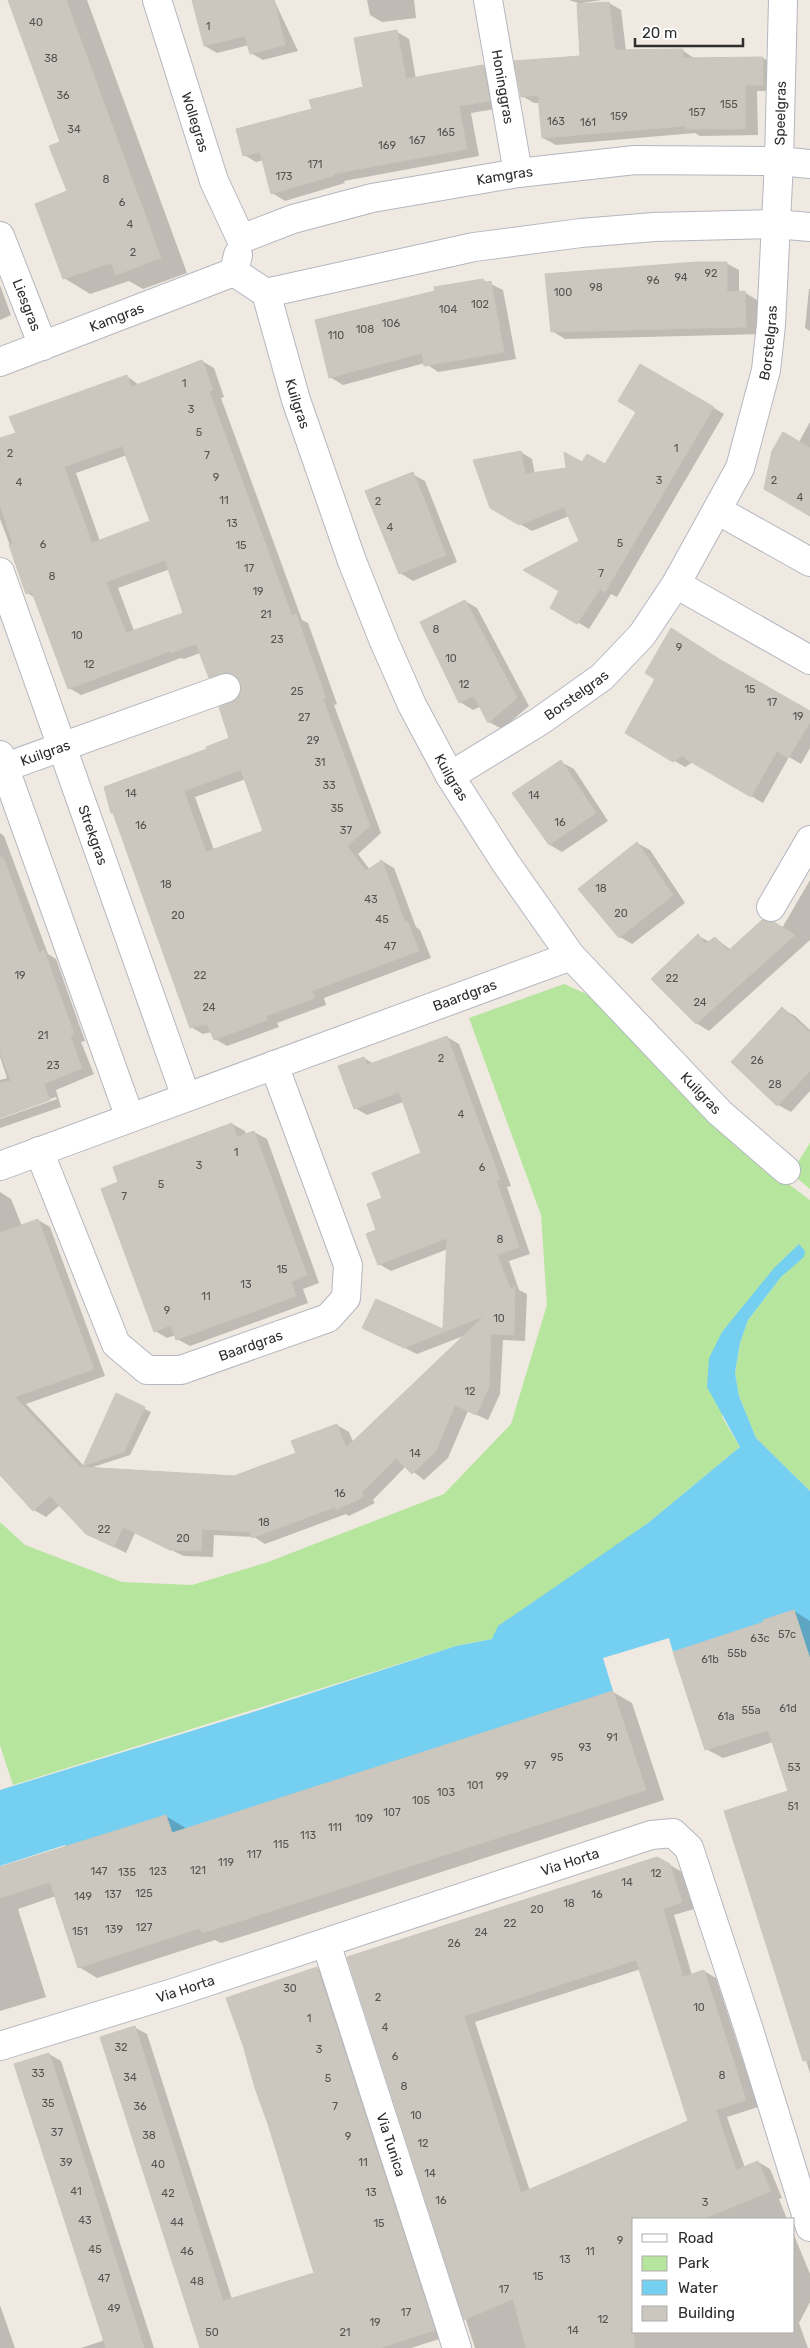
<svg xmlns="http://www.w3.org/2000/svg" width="810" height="2348" viewBox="0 0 810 2348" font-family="Rubik,sans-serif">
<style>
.green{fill:#b6e59e}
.water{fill:#75cff0}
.shadow{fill:#0003;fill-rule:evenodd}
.building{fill:#cbc7bf;stroke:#cbc5ba;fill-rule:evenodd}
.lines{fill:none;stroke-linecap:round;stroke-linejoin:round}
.minor-casing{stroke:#b4b7c1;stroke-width:30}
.minor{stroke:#fff;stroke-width:28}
.labels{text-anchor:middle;stroke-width:4.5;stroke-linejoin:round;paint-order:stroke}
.number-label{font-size:11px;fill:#555452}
.street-label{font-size:14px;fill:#2e2e2e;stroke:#fff}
</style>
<rect width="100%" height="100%" fill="#efe9e1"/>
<path class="green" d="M 564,984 L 600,1000 L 783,1180 L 810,1200 L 810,1491 L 756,1438 L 739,1396 L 735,1373 L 740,1343 L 748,1320 L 781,1277 L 804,1257 L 740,1312 L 722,1332 L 722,1417 L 740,1447 L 648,1523 L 492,1639 L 456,1646 L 13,1785 L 0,1745 L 0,1522 L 25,1545 L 122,1582 L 192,1585 L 268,1562 L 444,1494 L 511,1424 L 547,1305 L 541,1215 L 469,1018 Z
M 810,1143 L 810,1189 L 791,1173 Z"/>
<path class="water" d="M 799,1244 L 805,1251 L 804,1257 L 781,1277 L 748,1320 L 740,1343 L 735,1373 L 739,1396 L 756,1438 L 810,1491 L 810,1659 L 794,1610 L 763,1620 L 764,1622 L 673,1652 L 669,1638 L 603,1658 L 613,1691 L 172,1833 L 67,1847 L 65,1845 L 0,1866 L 0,1790 L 250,1713 L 456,1646 L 492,1639 L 498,1626 L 648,1523 L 740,1447 L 707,1387 L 709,1358 L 722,1332 L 774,1268 Z"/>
<path class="shadow" d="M 10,0 L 87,0 L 187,273 L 143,289 L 129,281 L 90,294 L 64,278 L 69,192 L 62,143 Z
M 192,0 L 274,0 L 298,51 L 263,60 L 251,53 L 249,45 L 217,53 L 205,46 Z
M 367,0 L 414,0 L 416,18 L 382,22 L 370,15 Z
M 569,0 L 602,0 L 582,3 L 582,5 L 609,3 L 621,10 L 626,51 L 682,50 L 695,59 L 763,58 L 775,65 L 775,91 L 757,91 L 758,135 L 700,136 L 695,133 L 556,145 L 543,138 L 540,103 L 534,103 L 522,96 L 582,57 L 578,3 Z
M 397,32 L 409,39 L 416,79 L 483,66 L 496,73 L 501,108 L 471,113 L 479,156 L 344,181 L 345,183 L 285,201 L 272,193 L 264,160 L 256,162 L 244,155 L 313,110 L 365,88 Z
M 726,263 L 739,270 L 739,292 L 744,292 L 757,300 L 758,326 L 768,334 L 565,339 L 552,331 Z
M 483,280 L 503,290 L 516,359 L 438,372 L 425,363 L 343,385 L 330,377 Z
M 0,285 L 11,315 L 0,320 Z
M 809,289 L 810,289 L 810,331 L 805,328 Z
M 202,361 L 214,368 L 224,397 L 221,398 L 302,620 L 308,623 L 337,704 L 334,705 L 381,833 L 358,854 L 370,870 L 382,861 L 394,868 L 416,927 L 420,930 L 431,958 L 324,998 L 326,1005 L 277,1023 L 279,1027 L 227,1046 L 215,1039 L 212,1032 L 203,1034 L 191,1027 L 115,814 L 112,813 L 208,750 L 231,739 L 243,691 L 240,679 L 222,684 L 210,677 L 200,653 L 184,659 L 181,658 L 81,695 L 69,688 L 35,598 L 28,593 L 0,519 L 0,440 L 17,433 L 127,376 L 139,385 ZM 127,455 L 152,521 L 100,541 L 76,473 ZM 170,569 L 185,614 L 134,631 L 118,588 ZM 246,779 L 265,831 L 214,850 L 195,797 Z
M 641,365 L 724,414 L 617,597 L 611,594 L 589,629 L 552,607 L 561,590 L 581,541 L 569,516 L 532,531 L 491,507 L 521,452 L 532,459 L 535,474 L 567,469 L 582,464 L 606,466 L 638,412 Z
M 810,422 L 810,515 L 799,442 Z
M 412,474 L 425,481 L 457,562 L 413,581 L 400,573 Z
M 465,601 L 477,608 L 529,706 L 502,729 L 489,722 L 481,706 L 473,710 L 460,702 Z
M 730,666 L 810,712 L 810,748 L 801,764 L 789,757 L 763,803 L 693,762 L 685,767 L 626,732 L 657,679 Z
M 561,762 L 574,769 L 608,821 L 562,852 L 550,845 Z
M 0,833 L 4,836 L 48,954 L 56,959 L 85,1041 L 81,1042 L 94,1074 L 56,1090 L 61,1107 L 0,1128 L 0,1119 L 57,1099 L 56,1097 L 0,1116 L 0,1080 L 7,1078 L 0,1057 Z
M 637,843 L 650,850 L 685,903 L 632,944 L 620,937 L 579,889 Z
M 810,880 L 810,940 L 709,1031 L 696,1023 L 698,936 L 710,942 L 715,938 L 731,950 L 782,928 Z
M 783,1009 L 795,1016 L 810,1030 L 810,1091 L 791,1112 L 778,1105 L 733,1062 Z
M 447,1037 L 459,1044 L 511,1186 L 507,1187 L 530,1254 L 509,1261 L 519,1290 L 527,1294 L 525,1341 L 503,1340 L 500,1394 L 488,1420 L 468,1411 L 448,1458 L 424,1480 L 406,1466 L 373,1500 L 375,1503 L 349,1516 L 346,1514 L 265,1544 L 254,1537 L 214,1535 L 213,1557 L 184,1556 L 135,1533 L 126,1553 L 87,1533 L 60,1505 L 46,1517 L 34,1510 L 14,1489 L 0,1452 L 0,1192 L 11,1199 L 22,1226 L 38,1220 L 50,1227 L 105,1376 L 26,1404 L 84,1466 L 116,1395 L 151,1412 L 130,1455 L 90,1468 L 234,1477 L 297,1453 L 337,1425 L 349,1432 L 353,1442 L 466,1335 L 417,1354 L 364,1328 L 444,1331 L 448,1249 L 391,1271 L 379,1264 L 378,1231 L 384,1199 L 423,1154 L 403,1102 L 367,1115 L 355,1108 L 364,1058 L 374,1064 Z
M 232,1124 L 245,1131 L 246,1135 L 254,1132 L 267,1139 L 319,1283 L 303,1289 L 308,1303 L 190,1346 L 177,1339 L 176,1335 L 167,1338 L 155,1331 L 119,1183 Z
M 794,1611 L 810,1621 L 810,2073 L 726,1812 L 789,1792 L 773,1742 L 723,1758 L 706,1749 L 766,1623 Z
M 613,1692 L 632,1703 L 664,1800 L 247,1935 L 221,1943 L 215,1940 L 97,1978 L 79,1967 L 56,1896 L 18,1909 L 46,1997 L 0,2011 L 0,1868 L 166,1816 L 184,1827 L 186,1830 Z
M 670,1865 L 682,1872 L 694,1909 L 674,1915 L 692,1975 L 704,1971 L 716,1978 L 758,2107 L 727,2117 L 745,2168 L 758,2162 L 770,2169 L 782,2198 L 779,2199 L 787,2219 L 634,2219 L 634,2332 L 794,2332 L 794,2235 L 810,2274 L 810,2302 L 799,2323 L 808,2348 L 475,2348 L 349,1958 ZM 641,1969 L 690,2122 L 530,2191 L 475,2022 Z
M 317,1968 L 329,1975 L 446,2337 L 411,2348 L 201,2348 L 134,2027 L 147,2034 L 232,2299 L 315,2274 Z
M 49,2054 L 61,2061 L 154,2348 L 81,2348 L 105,2340 Z
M 0,2305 L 1,2308 L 15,2348 L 0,2348 Z"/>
<path class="building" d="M 8,0 L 66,0 L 161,258 L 116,275 L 111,263 L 63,279 L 35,204 L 67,191 L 49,146 L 60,142 Z
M 192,0 L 274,0 L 285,45 L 250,54 L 245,36 L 204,46 Z
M 609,2 L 615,50 L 683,49 L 683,58 L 763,57 L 763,85 L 745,85 L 745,129 L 686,129 L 686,126 L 542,138 L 538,95 L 521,97 L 514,61 L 580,56 L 577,4 Z
M 397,30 L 406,79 L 483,65 L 490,101 L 459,106 L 467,149 L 333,174 L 333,176 L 271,194 L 260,152 L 243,156 L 236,129 L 312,109 L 309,100 L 363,87 L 354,38 Z
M 697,262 L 727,262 L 727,292 L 745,291 L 746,327 L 551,332 L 545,274 Z
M 483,279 L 484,283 L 491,281 L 504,352 L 424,366 L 422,353 L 329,378 L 315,320 L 435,291 L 434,287 Z
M 202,360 L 213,390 L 209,391 L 292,616 L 296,614 L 326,698 L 323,699 L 370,826 L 347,846 L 366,871 L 382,860 L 405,922 L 408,922 L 419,951 L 312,991 L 315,998 L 266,1016 L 267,1020 L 214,1040 L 207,1024 L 190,1028 L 113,813 L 111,813 L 104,787 L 207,749 L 206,747 L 229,738 L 219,707 L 238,698 L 241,690 L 240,682 L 236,676 L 228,673 L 209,678 L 196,644 L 171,653 L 170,651 L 68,689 L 32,592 L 26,594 L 9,545 L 13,544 L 0,505 L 0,438 L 16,433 L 9,417 L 127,375 L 131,387 ZM 122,446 L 150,521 L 92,543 L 64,467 ZM 165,560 L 183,613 L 126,633 L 106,582 ZM 241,770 L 263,831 L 206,852 L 184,791 Z
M 640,364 L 714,407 L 605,592 L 600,589 L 577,624 L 550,608 L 559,591 L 523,570 L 579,541 L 564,507 L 519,525 L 490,508 L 473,460 L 521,451 L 525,474 L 566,468 L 564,452 L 582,462 L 587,454 L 605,464 L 636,412 L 618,401 Z
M 783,432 L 810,448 L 810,516 L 764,489 L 772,451 Z
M 413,472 L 446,555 L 399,574 L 365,491 Z
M 465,600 L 517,698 L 488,723 L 474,696 L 459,703 L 420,622 Z
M 671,628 L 719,659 L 810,711 L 810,722 L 788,758 L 777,751 L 751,797 L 686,759 L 683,755 L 673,762 L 625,733 L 655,679 L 645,673 Z
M 561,760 L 596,813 L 549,845 L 512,793 Z
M 637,842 L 673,895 L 619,938 L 578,889 Z
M 0,857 L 3,857 L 39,953 L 44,950 L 74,1034 L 70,1036 L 82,1068 L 44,1084 L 50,1100 L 0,1118 L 0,1083 L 11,1081 L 0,1052 Z
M 762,920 L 774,922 L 795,935 L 696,1024 L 651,979 L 698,934 L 705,944 L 715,937 L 728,951 Z
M 782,1007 L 810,1033 L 810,1071 L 777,1106 L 731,1062 Z
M 447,1036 L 500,1179 L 496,1180 L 519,1247 L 497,1255 L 511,1290 L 515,1286 L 514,1335 L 491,1334 L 489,1387 L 476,1415 L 455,1405 L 436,1451 L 412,1474 L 396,1458 L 362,1492 L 363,1497 L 336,1510 L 335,1507 L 252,1538 L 250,1532 L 202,1529 L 201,1551 L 170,1550 L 123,1527 L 114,1547 L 86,1534 L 50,1496 L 33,1511 L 0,1475 L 0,1233 L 38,1219 L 94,1369 L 15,1397 L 80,1467 L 82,1467 L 81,1469 L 82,1467 L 234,1476 L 296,1453 L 291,1441 L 337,1424 L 346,1448 L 484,1316 L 404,1348 L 362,1328 L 376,1299 L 443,1329 L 447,1238 L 378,1265 L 366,1234 L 376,1230 L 367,1204 L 382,1198 L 372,1173 L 421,1153 L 399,1092 L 354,1109 L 338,1066 L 364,1057 L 367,1065 Z
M 232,1123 L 237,1137 L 254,1131 L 307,1275 L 291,1282 L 296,1296 L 176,1340 L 171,1325 L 154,1332 L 101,1189 L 118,1182 L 113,1167 Z
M 116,1393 L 145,1407 L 124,1452 L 83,1466 Z
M 794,1610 L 810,1659 L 810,2060 L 803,2061 L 724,1811 L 788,1791 L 768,1730 L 705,1750 L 673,1652 L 764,1622 L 763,1620 Z
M 613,1691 L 646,1790 L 228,1925 L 202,1933 L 200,1928 L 78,1968 L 50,1882 L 0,1898 L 0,1867 L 166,1815 L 172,1833 Z
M 657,1857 L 670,1864 L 682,1902 L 663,1909 L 683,1977 L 704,1970 L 746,2100 L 716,2110 L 736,2170 L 758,2161 L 771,2191 L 703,2219 L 634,2219 L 634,2348 L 526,2348 L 513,2299 L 464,2320 L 347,1957 ZM 636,1960 L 688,2121 L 521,2193 L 464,2016 Z
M 317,1967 L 435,2330 L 380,2348 L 200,2348 L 100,2037 L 135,2026 L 223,2301 L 314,2273 L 268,2124 L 255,2088 L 243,2045 L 226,1998 Z
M 49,2053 L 72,2122 L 144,2348 L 106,2348 L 14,2064 Z"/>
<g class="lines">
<g class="minor-casing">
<g id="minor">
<path id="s1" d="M 157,0 L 214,181 L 241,239"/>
<path id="s2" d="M 488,0 L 518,173"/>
<path id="s3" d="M 0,236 L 43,346"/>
<path id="s4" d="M 241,239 L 293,219 L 372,198 L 518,173 L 635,160 L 779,161 L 810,164"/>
<path d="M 234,272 L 266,293 L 474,247 L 581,233 L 654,227 L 775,224 L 810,227"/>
<path id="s5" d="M 266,293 L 296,400 L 352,561 L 383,639 L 412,705 L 450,776 L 505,862 L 571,956 L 720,1113 L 786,1170"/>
<path id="s6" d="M 0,362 L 234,272 L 238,255"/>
<path d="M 717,510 L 810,562"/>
<path id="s7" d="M 0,572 L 186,1097"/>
<path d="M 676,584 L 810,660"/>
<path d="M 0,755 L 130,1118"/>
<path id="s8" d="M 0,769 L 226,688"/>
<path id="s9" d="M 450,776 L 540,721 L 602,677 L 642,635 L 676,584 L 740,468 L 766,370 L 771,325 L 779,161 L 783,0"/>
<path d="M 771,907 L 810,840"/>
<path id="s10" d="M 39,1151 L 116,1344 L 147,1370 L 181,1370 L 328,1318 L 346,1298 L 348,1265 L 274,1065"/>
<path id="s11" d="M 0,1166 L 571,956"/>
<path id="s12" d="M 326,1943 L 457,2348"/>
<path id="s13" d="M 0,2046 L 173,1993 L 651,1835 L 673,1833 L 689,1848 L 749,2030 L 810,2227"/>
</g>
</g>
<use href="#minor" class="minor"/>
</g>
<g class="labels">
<g class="number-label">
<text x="36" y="26">40</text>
<text x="208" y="30">1</text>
<text x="51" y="62">38</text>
<text x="63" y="99">36</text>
<text x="729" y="108">155</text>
<text x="697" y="116">157</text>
<text x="619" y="120">159</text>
<text x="556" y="125">163</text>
<text x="588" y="126">161</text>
<text x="74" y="133">34</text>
<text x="446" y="136">165</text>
<text x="417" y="144">167</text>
<text x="387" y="149">169</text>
<text x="315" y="168">171</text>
<text x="284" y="180">173</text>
<text x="106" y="183">8</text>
<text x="122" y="206">6</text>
<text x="130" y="228">4</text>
<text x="133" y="256">2</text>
<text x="711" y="277">92</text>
<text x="681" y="281">94</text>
<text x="653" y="284">96</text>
<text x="596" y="291">98</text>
<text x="563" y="296">100</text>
<text x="480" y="308">102</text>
<text x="448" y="313">104</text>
<text x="391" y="327">106</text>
<text x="365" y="333">108</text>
<text x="336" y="339">110</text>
<text x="184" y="387">1</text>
<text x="191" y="413">3</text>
<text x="199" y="436">5</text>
<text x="676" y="452">1</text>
<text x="10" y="457">2</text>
<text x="207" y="459">7</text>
<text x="216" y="481">9</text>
<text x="659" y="484">3</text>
<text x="774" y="484">2</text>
<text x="19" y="486">4</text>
<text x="800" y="501">4</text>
<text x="224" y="504">11</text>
<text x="378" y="505">2</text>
<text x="232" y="527">13</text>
<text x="390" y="531">4</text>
<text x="620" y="547">5</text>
<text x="43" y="548">6</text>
<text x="241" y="549">15</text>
<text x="249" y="572">17</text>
<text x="601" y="577">7</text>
<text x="52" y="580">8</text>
<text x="258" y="595">19</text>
<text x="266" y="618">21</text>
<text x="436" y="633">8</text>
<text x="77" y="639">10</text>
<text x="277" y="643">23</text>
<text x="679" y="651">9</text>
<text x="451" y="662">10</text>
<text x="89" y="668">12</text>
<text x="464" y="688">12</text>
<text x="750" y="693">15</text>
<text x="297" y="695">25</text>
<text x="772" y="706">17</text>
<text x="798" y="720">19</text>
<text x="304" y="721">27</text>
<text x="313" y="744">29</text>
<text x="320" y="766">31</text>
<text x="329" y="789">33</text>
<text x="131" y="797">14</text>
<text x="534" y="799">14</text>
<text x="337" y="812">35</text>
<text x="560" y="826">16</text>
<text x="141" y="829">16</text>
<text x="346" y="834">37</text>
<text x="166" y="888">18</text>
<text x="601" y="892">18</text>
<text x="371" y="903">43</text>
<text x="621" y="917">20</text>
<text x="178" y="919">20</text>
<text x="382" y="923">45</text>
<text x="390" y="950">47</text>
<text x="20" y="979">19</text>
<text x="200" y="979">22</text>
<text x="672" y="982">22</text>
<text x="700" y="1006">24</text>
<text x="209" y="1011">24</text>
<text x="43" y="1039">21</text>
<text x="441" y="1062">2</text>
<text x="757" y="1064">26</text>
<text x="53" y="1069">23</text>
<text x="775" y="1088">28</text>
<text x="461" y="1118">4</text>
<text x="236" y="1156">1</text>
<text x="199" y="1169">3</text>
<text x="482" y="1171">6</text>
<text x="161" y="1188">5</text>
<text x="124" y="1200">7</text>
<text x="500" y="1243">8</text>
<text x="282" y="1273">15</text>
<text x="246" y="1288">13</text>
<text x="206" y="1300">11</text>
<text x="167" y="1314">9</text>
<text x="499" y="1322">10</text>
<text x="470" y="1395">12</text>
<text x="415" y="1457">14</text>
<text x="340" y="1497">16</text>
<text x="264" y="1526">18</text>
<text x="104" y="1533">22</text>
<text x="183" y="1542">20</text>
<text x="787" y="1638">57c</text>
<text x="760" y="1642">63c</text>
<text x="737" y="1657">55b</text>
<text x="710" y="1663">61b</text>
<text x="788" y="1712">61d</text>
<text x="751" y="1714">55a</text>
<text x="726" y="1720">61a</text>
<text x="612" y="1741">91</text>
<text x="585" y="1751">93</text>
<text x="557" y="1761">95</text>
<text x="530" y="1769">97</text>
<text x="794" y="1771">53</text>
<text x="502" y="1780">99</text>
<text x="475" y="1789">101</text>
<text x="446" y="1796">103</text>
<text x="421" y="1804">105</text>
<text x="793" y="1810">51</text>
<text x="392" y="1816">107</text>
<text x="364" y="1822">109</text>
<text x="335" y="1831">111</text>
<text x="308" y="1839">113</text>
<text x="281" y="1848">115</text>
<text x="254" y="1858">117</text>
<text x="226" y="1866">119</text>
<text x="198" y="1874">121</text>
<text x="99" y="1875">147</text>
<text x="158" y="1875">123</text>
<text x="127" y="1876">135</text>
<text x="656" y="1877">12</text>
<text x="627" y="1886">14</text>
<text x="144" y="1897">125</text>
<text x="113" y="1898">137</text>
<text x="597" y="1898">16</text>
<text x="83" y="1900">149</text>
<text x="569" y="1907">18</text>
<text x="537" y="1913">20</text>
<text x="510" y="1927">22</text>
<text x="144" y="1931">127</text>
<text x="114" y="1933">139</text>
<text x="80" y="1935">151</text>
<text x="481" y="1936">24</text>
<text x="454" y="1947">26</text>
<text x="290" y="1992">30</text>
<text x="378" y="2001">2</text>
<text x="699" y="2011">10</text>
<text x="309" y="2022">1</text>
<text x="385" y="2031">4</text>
<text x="121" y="2051">32</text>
<text x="319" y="2053">3</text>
<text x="395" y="2060">6</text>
<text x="38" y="2077">33</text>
<text x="722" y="2079">8</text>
<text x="130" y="2081">34</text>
<text x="328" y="2082">5</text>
<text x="404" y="2090">8</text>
<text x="48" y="2107">35</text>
<text x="140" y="2110">36</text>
<text x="335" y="2110">7</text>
<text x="416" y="2119">10</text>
<text x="57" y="2136">37</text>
<text x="149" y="2139">38</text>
<text x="348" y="2140">9</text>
<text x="423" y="2147">12</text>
<text x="66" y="2166">39</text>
<text x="363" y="2166">11</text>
<text x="158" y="2168">40</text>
<text x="430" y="2177">14</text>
<text x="76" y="2195">41</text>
<text x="371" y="2196">13</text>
<text x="168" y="2197">42</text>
<text x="441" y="2204">16</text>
<text x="705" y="2206">3</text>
<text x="85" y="2224">43</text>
<text x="177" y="2226">44</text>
<text x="379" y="2227">15</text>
<text x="620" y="2244">9</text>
<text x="95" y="2253">45</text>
<text x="187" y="2255">46</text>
<text x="590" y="2255">11</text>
<text x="565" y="2263">13</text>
<text x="538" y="2280">15</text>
<text x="104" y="2282">47</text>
<text x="197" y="2285">48</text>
<text x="504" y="2293">17</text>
<text x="114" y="2312">49</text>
<text x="406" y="2316">17</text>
<text x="603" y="2323">12</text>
<text x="375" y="2326">19</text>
<text x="573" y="2334">14</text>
<text x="212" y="2336">50</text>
<text x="345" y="2336">21</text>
</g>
<g class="street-label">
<text dy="5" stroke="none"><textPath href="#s2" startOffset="88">Honinggras</textPath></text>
<text dy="5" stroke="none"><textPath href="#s9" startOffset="792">Speelgras</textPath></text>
<text dy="5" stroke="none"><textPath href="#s1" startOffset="128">Wollegras</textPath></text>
<text dy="5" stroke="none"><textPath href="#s4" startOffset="272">Kamgras</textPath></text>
<text dy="5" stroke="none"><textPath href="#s3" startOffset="74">Liesgras</textPath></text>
<text dy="5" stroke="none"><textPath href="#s6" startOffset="125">Kamgras</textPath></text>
<text dy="5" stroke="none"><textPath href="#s9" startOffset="562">Borstelgras</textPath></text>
<text dy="5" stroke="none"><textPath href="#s5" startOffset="115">Kuilgras</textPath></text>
<text dy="5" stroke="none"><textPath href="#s9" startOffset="150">Borstelgras</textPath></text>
<text dy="5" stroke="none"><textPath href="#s8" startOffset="48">Kuilgras</textPath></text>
<text dy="5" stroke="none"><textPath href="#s5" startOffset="520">Kuilgras</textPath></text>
<text dy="5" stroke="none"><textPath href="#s7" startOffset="279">Strekgras</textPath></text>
<text dy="5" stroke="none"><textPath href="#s11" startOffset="495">Baardgras</textPath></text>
<text dy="5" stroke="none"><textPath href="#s5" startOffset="924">Kuilgras</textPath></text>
<text dy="5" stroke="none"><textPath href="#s10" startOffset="356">Baardgras</textPath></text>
<text dy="5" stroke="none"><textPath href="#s13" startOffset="599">Via Horta</textPath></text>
<text dy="5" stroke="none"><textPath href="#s13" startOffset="194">Via Horta</textPath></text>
<text dy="5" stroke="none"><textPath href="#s12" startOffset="212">Via Tunica</textPath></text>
</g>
</g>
<rect x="632" y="2218" width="162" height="115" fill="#ffffff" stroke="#ababab"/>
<rect x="642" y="2234" width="25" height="8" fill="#ffffff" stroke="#ababab"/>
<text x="678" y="2243" font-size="15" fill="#2e2e2e">Road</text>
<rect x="642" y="2256" width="25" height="15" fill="#b6e59e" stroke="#ababab"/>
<text x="678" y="2268" font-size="15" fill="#2e2e2e">Park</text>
<rect x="642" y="2280" width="25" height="15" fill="#75cff0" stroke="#ababab"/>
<text x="678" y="2293" font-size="15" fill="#2e2e2e">Water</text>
<rect x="642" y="2306" width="25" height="15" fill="#cbc7bf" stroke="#ababab"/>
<text x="678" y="2318" font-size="15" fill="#2e2e2e">Building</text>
<path d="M635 38v8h108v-8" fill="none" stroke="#2e2e2e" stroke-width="2.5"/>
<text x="642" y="38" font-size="15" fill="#2e2e2e" stroke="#ffffff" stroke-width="4" paint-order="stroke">20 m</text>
</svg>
